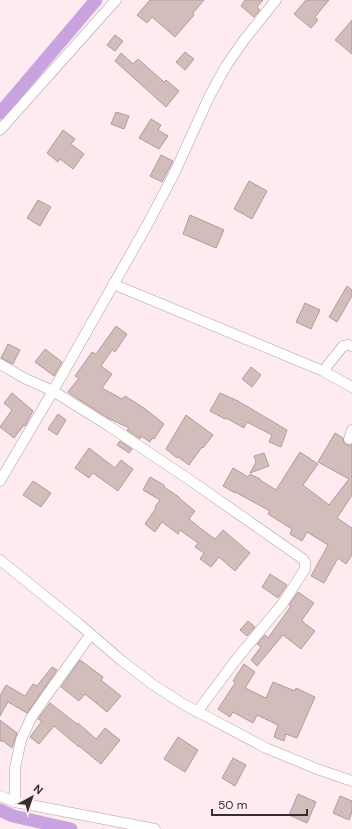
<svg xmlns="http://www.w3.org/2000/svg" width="352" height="829" viewBox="0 0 352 829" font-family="'DM Sans',sans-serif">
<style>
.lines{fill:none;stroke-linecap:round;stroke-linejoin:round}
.canal{stroke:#c9a3e0;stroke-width:13}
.building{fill:#d3bdbb;stroke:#b19c9b}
.street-casing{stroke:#b29ea3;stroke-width:11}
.street{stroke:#fff;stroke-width:10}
</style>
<rect width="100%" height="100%" fill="#fdebf0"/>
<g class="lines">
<path class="canal" d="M 0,113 L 96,0
M 0,810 L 13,816 L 71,829"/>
</g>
<path class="building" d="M 150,0 L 204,0 L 193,13 L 194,15 L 175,37 L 152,17 L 147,23 L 137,15 Z
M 245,0 L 263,0 L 257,7 L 260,10 L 254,17 L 241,6 Z
M 306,0 L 329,0 L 315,17 L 318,20 L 311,28 L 294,14 Z
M 352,20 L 352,54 L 335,40 Z
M 115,35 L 123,41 L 115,51 L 107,45 Z
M 185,52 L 194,59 L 185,70 L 176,62 Z
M 121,53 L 133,64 L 138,59 L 164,82 L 166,80 L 179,91 L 166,107 L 115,61 Z
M 116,112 L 129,116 L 124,129 L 111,124 Z
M 151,119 L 161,125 L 158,130 L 168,136 L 159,149 L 139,138 Z
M 63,130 L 75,139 L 71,144 L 84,154 L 73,169 L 60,159 L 58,162 L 47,153 Z
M 161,155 L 173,161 L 162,182 L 150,176 Z
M 249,181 L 267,191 L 252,219 L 234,209 Z
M 38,200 L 51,207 L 40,226 L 27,218 Z
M 190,215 L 224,230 L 216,248 L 183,234 Z
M 347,286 L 352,290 L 352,296 L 337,322 L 329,317 Z
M 305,303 L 320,310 L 311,329 L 296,322 Z
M 116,326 L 127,334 L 115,352 L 112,350 L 101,366 L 112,374 L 102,388 L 122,399 L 125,396 L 144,408 L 164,424 L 154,439 L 152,438 L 150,442 L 141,436 L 140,439 L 127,430 L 129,428 L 108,418 L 75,397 L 68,392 L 79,378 L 75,376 L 92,352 L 96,354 Z
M 8,344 L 20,350 L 13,364 L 1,358 Z
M 45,349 L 62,362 L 54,376 L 35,362 Z
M 251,367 L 261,375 L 252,387 L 242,379 Z
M 12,393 L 33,411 L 25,426 L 24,425 L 14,438 L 0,427 L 12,410 L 4,403 Z
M 220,393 L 238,401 L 287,430 L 281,447 L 269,442 L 272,435 L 247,422 L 244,428 L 226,418 L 225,419 L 210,411 Z
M 58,414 L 66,420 L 57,435 L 48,429 Z
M 186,415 L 213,435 L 203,448 L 202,447 L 189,465 L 178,457 L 177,458 L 166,449 Z
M 335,433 L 343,438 L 344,443 L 347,445 L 352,445 L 352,495 L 337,518 L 352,528 L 352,555 L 346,564 L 338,558 L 324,583 L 311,576 L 328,545 L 307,532 L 302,541 L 290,534 L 292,529 L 268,514 L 270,511 L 235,492 L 235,493 L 223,486 L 233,468 L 248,477 L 250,474 L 260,479 L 260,480 L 276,490 L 300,452 L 318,464 L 303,485 L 329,505 L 349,479 L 318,462 Z
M 120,441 L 132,449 L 129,453 L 117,445 Z
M 89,448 L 115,468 L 121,460 L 133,469 L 118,491 L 93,473 L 89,478 L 75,468 Z
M 264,453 L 269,466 L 250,473 L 256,462 L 254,456 Z
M 150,477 L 164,485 L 164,487 L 179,497 L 179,498 L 195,511 L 189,519 L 204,531 L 215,539 L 223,530 L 250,553 L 235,571 L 219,557 L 211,567 L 200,559 L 204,553 L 195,547 L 198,543 L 180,530 L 178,534 L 162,522 L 155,532 L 145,524 L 156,508 L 155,507 L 160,500 L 143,490 Z
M 33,481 L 51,493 L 41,507 L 23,495 Z
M 270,574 L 287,585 L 278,598 L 262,587 Z
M 298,592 L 314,603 L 302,620 L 303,622 L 315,631 L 301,649 L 283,635 L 257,666 L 251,660 L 261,647 L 257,644 L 265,635 L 268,638 L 291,606 L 289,605 Z
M 248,621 L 255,627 L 247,636 L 240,630 Z
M 80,660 L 103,677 L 101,680 L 121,696 L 107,712 L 85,694 L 79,701 L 61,687 Z
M 244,664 L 255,672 L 245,688 L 266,698 L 273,682 L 295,691 L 296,688 L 315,697 L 297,738 L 286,734 L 284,741 L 274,737 L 278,725 L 257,715 L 253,723 L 233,712 L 230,717 L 218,709 L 235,683 L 233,681 Z
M 52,667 L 57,670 L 27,713 L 8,702 L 0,716 L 0,696 L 6,685 L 25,696 L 33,684 L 37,686 Z
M 50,703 L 77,724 L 78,723 L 96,739 L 105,728 L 120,740 L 101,764 L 79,746 L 79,747 L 54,726 L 39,744 L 30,737 L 42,721 L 38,719 Z
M 0,720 L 17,733 L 12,748 L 3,741 L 0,741 Z
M 178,737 L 198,750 L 185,772 L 164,759 Z
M 233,758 L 246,765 L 235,786 L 222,778 Z
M 298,794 L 316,802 L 307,823 L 289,815 Z
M 340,796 L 352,801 L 352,812 L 349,820 L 333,813 Z"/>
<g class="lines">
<g class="street-casing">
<path id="street" d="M 0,130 L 116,0
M 113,284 L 323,371 L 352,387
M 0,364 L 24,378 L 53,391 L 109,426 L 187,478 L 303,559 L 305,562 L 305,569 L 283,603 L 235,661 L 197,712
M 323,371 L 343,346 L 349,345 L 352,346
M 349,439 L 352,430
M 0,481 L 53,391 L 146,227 L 173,176 L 210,95 L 226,66 L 244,40 L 276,0
M 0,560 L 79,624 L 122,661 L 152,684 L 183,704 L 266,748 L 317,769 L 352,781
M 0,796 L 15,802 L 155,829
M 15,802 L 15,768 L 21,740 L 31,718 L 47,695 L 91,634"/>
</g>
<use href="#street" class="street"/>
</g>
<g transform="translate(32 797) rotate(40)" stroke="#fdebf0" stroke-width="3" paint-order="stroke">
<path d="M0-3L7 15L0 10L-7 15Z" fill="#362d30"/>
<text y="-6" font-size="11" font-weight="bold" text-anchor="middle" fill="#362d30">N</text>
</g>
<path d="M212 809v6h95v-6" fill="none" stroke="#362d30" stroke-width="2"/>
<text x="218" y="809" font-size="12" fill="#362d30" stroke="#fdebf0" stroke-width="3" paint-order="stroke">50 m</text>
</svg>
